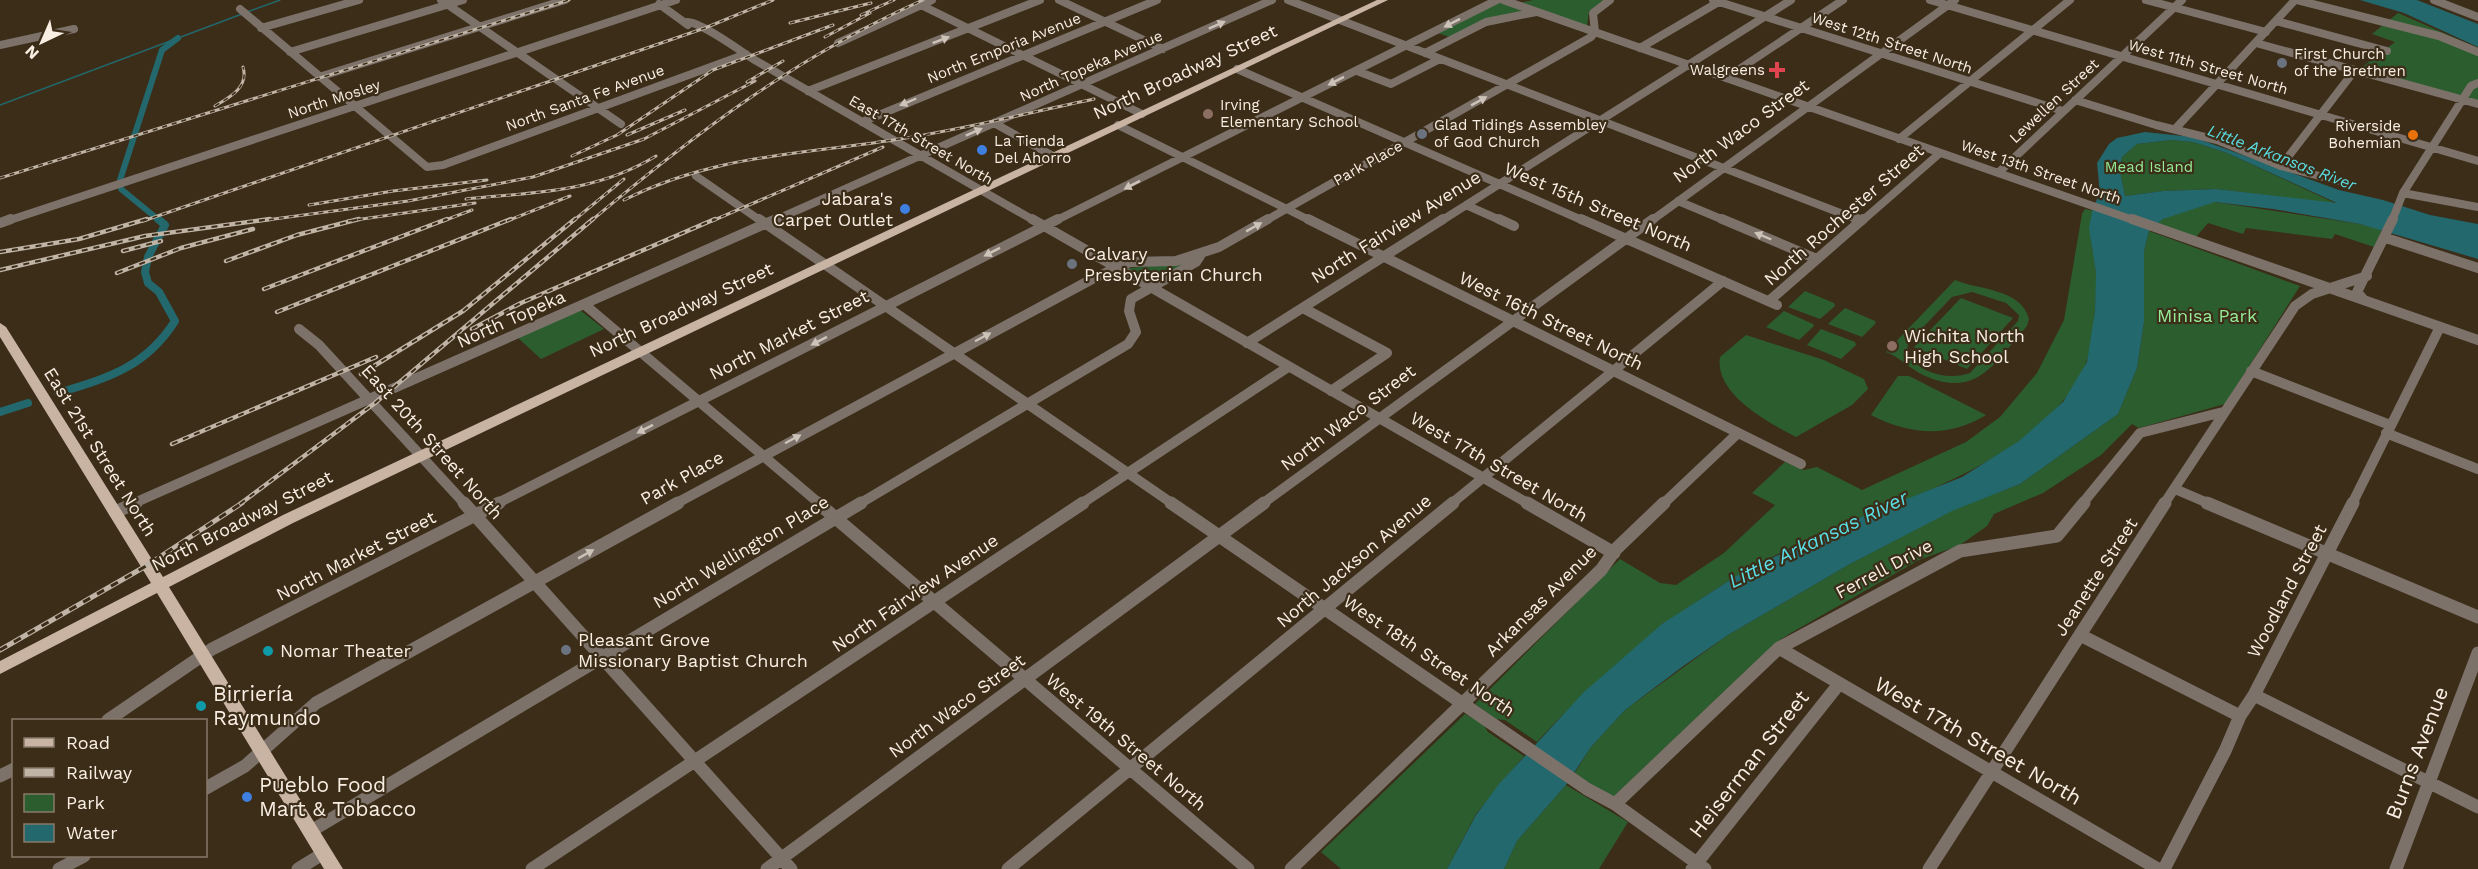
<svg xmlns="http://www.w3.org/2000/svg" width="2478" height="869" viewBox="0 0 2478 869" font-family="'Work Sans',sans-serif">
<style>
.green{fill:#2c5d2f;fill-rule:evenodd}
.water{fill:#22686c;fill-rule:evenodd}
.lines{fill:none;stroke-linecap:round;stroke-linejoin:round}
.stream{stroke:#22686c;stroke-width:1.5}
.canal-far1{stroke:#22686c;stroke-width:6}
.canal{stroke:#22686c;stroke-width:8}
.minor-far2{stroke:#7c726a;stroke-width:8}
.minor-far1{stroke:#7c726a;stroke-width:10}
.minor{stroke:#7c726a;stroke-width:13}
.major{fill:#c9b4a4;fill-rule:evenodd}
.rail-far2-casing{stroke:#bfb4a6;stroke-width:3}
.rail-far1-casing{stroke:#bfb4a6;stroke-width:4.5}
.rail-casing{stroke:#bfb4a6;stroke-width:5}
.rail-far2{stroke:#3c2d19;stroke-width:1.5;stroke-dasharray:5;stroke-linecap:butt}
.rail-far1{stroke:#3c2d19;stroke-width:2;stroke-dasharray:6;stroke-linecap:butt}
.rail{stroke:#3c2d19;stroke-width:3;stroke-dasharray:8;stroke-linecap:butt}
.oneway{fill:#cdc3b8}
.worship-dot{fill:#6b7280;stroke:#3c2d19;stroke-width:2}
.health-dot{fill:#e0444e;stroke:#3c2d19;stroke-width:2}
.education-dot{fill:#8d6e63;stroke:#3c2d19;stroke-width:2}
.food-dot{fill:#e8710a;stroke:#3c2d19;stroke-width:2}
.shop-dot{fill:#3f7fe0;stroke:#3c2d19;stroke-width:2}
.culture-dot{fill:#0f9aa8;stroke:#3c2d19;stroke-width:2}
.labels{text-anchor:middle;stroke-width:4.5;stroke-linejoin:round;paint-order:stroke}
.far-street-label{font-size:15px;fill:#f8eee2;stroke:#3c2d19}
.far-poi-label{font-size:15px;fill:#f8eee2;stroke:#3c2d19;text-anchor:start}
.far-park-label{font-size:15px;fill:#94ec97;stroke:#3c2d19}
.far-water-label{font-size:16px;font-style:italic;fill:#5adee5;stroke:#3c2d19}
.street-label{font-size:18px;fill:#f8eee2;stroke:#3c2d19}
.poi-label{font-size:18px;fill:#f8eee2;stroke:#3c2d19;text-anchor:start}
.park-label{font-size:18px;fill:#94ec97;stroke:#3c2d19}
.water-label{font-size:20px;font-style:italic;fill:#5adee5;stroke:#3c2d19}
.near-poi-label{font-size:21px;fill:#f8eee2;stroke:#3c2d19;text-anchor:start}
.near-street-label{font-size:21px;fill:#f8eee2;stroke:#3c2d19}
</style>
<rect width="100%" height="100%" fill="#3c2d19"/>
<path class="green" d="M 1533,0 L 1605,0 L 1589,11 L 1587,26 L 1519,3 Z
M 1498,2 L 1527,11 L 1485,22 L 1452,38 L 1438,33 Z
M 2398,13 L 2478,48 L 2478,104 L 2357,71 L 2395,42 L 2372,34 Z
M 2171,140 L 2193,142 L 2227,153 L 2337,204 L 2216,189 L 2163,191 L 2125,196 L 2120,171 L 2122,157 L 2137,144 Z
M 2215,202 L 2360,224 L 2381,229 L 2381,232 L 2374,247 L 2335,234 L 2332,239 L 2246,228 L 2243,234 L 2208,223 L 2196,237 L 2156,224 C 2172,211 2196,206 2215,202 Z
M 2085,209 L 2095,211 C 2086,237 2094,248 2096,273 C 2097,294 2094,344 2086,363 C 2039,477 1841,513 1742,573 C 1664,619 1598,676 1537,742 L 1505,720 L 1496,719 L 1475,704 L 1620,559 L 1660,583 L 1676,585 L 1724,553 L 1775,505 L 1752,493 L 1785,462 L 1804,470 L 1817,467 L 1862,490 L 1966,442 L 2000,417 L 2037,373 L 2064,320 L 2082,214 Z
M 2149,231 L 2300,286 L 2225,404 L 2139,428 L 2132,424 L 2101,455 L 2043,493 L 1994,514 L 1987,526 L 1960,545 L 1919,560 L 1789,634 L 1773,645 L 1612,798 L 1574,774 L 1591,747 L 1625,710 L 1728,635 L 1850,564 L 1952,510 L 2020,484 L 2118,414 L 2137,368 L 2144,322 L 2144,251 Z
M 1187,263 L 1152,285 L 1128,268 Z
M 1955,280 C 1978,290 2021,288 2029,319 L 2027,326 C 1994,363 1977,401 1921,374 C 1908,367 1899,357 1886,352 ZM 1972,292 L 2006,303 L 2019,315 L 2018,321 L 1970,373 C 1949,381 1917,373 1907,352 L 1908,343 L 1952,297 Z
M 1805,291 L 1834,303 L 1835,306 L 1820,319 L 1788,307 Z
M 1961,298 L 2013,318 L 1967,369 L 1914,347 Z
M 1845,308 L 1875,321 L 1876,323 L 1862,337 L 1828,324 Z
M 580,310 L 604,329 L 541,359 L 517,337 Z
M 1784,311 L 1813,324 L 1814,326 L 1799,340 L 1766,327 Z
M 1821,329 L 1855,342 L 1856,345 L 1841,359 L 1807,345 Z
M 1746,335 L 1824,360 L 1864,379 L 1868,389 L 1852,405 L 1796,437 C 1769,423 1714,394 1720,357 Z
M 1898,376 L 1909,376 L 1986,415 C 1948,438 1910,435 1871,415 Z
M 1465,714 L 1483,724 L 1488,732 L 1524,756 L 1476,814 L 1447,869 L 1341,869 L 1321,852 Z
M 1566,785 L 1628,822 L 1599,869 L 1504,869 L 1517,841 Z"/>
<path class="water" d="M 2360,0 L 2417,0 L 2478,24 L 2478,47 L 2404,13 Z
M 2145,132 L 2193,137 L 2339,190 L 2383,200 L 2430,215 L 2478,224 L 2478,259 L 2360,224 L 2273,209 L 2215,202 L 2163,219 L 2149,231 L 2144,251 L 2144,322 L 2137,368 L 2118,414 L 2020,484 L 1952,511 L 1850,564 L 1728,635 L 1682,667 L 1625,710 L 1591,747 L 1566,785 L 1517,841 L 1504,869 L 1447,869 L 1476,815 L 1499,784 L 1584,692 L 1662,624 L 1744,571 L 1854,520 L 1962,477 L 2019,441 L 2063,402 L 2087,362 L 2095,311 L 2096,273 L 2089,228 L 2093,207 L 2100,194 L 2097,163 L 2109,144 L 2117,138 ZM 2171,140 L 2193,142 L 2227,153 L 2337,203 L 2216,189 L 2163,191 L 2125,196 L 2120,171 L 2122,157 L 2137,144 Z"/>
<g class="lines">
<path class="stream" d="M 247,12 L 280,0
M 0,105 L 242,14"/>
<path class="canal-far1" d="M 160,221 L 121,189 L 120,180 L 162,50 L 178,38"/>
<path class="canal" d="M 58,393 C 108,378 146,367 175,321 L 159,292 L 148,283 L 145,272 L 148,257 L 165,225 L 158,219
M 0,412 L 28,403"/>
<path class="minor-far2" d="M 441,0 L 621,124
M 1059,0 L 1163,49
M 1288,0 L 1861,221
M 1503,0 L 2136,221
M 1713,0 L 2063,111
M 1930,0 L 2478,161
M 2146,0 L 2266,32
M 2297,0 L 2439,36 L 2478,52
M 2434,0 L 2478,17
M 659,4 L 688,25
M 921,5 L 1142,114
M 240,9 L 427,167 L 443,165 L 746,54
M 2276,21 L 2387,51
M 687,22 C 701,22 739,50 753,59 C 847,114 941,167 1035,221
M 261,28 L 359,0
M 1595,32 L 1593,13 L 1610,0
M 838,43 L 932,0
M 2256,43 L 2478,104
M 0,45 L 74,29
M 1640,48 L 1722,0
M 290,52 L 463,0
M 1425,53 L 1486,22 L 1536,12
M 1237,69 L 1584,221
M 1357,71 L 1391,84 L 1440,59
M 319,77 L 565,0
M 1726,78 L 1843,0
M 808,91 L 1040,0
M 2075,100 L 2156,125 L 2217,140 L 2281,166 L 2339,181
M 862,122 L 1157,0
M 994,123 L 1053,156
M 1118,125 L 1311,221
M 2175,129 L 2295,0
M 1899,139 L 2070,0
M 2281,166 L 2355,70
M 1998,173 L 2182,0
M 696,176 L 761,221
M 2403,193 L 2478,207
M 1678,201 L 1726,221
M 1466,205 L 1502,221
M 7,221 L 676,0
M 773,221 L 1272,0
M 1055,221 L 1497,0
M 1265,221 L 1591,37 L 1595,32
M 1441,221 L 1791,0
M 1651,221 L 1955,0
M 1862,221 L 1940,153
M 2392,221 L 2403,193 L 2471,86 L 2478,83"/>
<path class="minor-far1" d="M 759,219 L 1173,504
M 1032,219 L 1529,504
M 1308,219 L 1801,464
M 1499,219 L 1514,226
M 1581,219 L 1777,305
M 1722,219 L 1817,259
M 1857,219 L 1861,221
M 2132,219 L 2478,340
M 0,223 L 11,219
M 2386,238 L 2478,268
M 2364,300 L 2357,292 L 2393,219
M 1769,301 L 1863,219
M 584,304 L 820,504
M 1303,308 L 1387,353 L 1331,391
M 299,329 L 319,345 L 465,504
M 1247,343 L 1443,219
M 2251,371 L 2390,425
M 2386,433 L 2478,469
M 2175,489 L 2210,504
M 132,504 L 776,219
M 496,504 L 1058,219
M 675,504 L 1094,278 L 1130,262 L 1176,261 L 1219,247 L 1268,219
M 859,504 L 1128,344 L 1136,332 L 1129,311 L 1131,299 L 1196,262 L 1200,256
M 1081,504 L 1288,367
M 1262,504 L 1653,219
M 1451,504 L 1723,281
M 1663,504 L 1738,433
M 2082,504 L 2140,433 L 2223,412
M 2164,504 L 2295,306 L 2312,294 L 2367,276
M 2352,504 L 2440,327"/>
<path class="minor" d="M 464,503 L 791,869
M 818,503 L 1248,869
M 1171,503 L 1587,789 L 1615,804 L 1705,869
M 1527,503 L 1614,553
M 2207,503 L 2478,617
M 115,512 L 136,503
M 2080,635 L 2240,716
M 1779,648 L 2158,869
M 2254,695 L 2478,807
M 108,720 L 212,649 L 499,503
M 0,776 L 14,769
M 206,788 L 245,766 L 316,703 L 678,503
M 1615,804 L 1779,648 L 1960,551 L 2057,536 L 2084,503
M 311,831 L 861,503
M 59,869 L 84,856
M 298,869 L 324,853
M 532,869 L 1083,503
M 767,869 L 1264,503
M 1008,869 L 1453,503
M 1291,869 L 1601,570 L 1616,549 L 1664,503
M 1692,869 L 1839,684
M 1929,869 L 2165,503
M 2164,869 L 2225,751 L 2240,716 L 2254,695 L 2353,503
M 2396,869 L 2478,653"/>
<path class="major" d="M 1377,0 L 1388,0 L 293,523 L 169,587 L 343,869 L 324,869 L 157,593 L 0,674 L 0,661 L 151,583 L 0,337 L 0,323 L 6,327 L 163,577 L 283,515 Z"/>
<g class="rail-far2-casing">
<path id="rail-far2" d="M 861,15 L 894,0
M 790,23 L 871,3
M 825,37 L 870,13
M 747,82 L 783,61
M 215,106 C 230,97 249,87 243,67
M 627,135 L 685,110
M 572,156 L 617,135 L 713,70 L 833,25
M 0,178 L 569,0
M 466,199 C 535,192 595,193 656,156
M 624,200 C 713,155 797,155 893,140 C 961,130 1027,113 1094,99
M 309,205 L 393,191 L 487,180
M 143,221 L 705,28 L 773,0
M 259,221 L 408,201 L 533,177 L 644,139 L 755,81
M 348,221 L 475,203
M 443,221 L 472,210
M 507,221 L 570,196
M 573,221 L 624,179
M 591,221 C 697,132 796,57 923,0
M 712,221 L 883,147"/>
</g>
<g class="rail-far1-casing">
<path id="rail-far1" d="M 123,251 L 161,241
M 0,252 L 79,239 L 147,219
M 226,261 L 297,235 L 359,219
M 0,270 L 145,236 L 270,219
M 117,273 L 181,248 L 253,229
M 264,289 L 447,219
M 277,312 L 511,219
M 472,329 L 521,303 L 715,219
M 361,374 L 463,311 L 575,219
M 172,444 L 376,357
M 240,504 L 375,403 L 593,219"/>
</g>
<g class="rail-casing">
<path id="rail" d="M 0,650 L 146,566 L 242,503"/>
</g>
<use href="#rail-far2" class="rail-far2"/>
<use href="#rail-far1" class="rail-far1"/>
<use href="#rail" class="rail"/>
</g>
<defs><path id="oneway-solid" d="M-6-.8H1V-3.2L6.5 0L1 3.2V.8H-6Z" transform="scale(1.5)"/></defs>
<g class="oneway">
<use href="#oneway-solid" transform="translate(1452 23) rotate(153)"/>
<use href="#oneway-solid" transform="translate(1217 25) rotate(-24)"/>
<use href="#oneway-solid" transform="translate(941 40) rotate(-21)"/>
<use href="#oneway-solid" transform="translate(1336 81) rotate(153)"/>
<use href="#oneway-solid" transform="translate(1479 101) rotate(-29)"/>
<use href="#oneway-solid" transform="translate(908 102) rotate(157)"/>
<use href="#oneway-solid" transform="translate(974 132) rotate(-24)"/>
<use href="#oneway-solid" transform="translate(1132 185) rotate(153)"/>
<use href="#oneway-solid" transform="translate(1254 227) rotate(-29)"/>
<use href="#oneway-solid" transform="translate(1763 236) rotate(-157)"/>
<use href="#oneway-solid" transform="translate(992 252) rotate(153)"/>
<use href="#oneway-solid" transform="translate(983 337) rotate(-28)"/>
<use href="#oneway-solid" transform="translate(819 341) rotate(153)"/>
<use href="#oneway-solid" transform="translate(645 429) rotate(153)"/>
<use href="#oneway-solid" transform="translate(793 439) rotate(-28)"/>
<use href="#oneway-solid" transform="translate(586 554) rotate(-29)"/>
</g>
<g class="worship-dot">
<circle cx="2282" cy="63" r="6"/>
<circle cx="1422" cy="134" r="6"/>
<circle cx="1072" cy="264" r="6"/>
<circle cx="566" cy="650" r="6"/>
</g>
<path class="health-dot" d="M1774 61h6v6h6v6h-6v6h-6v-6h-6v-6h6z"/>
<g class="education-dot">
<circle cx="1208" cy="114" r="6"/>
<circle cx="1892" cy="346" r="6"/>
</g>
<circle class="food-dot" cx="2413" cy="135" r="6"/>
<g class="shop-dot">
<circle cx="982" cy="150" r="6"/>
<circle cx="905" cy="209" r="6"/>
<circle cx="247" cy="797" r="6"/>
</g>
<g class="culture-dot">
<circle cx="268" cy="651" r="6"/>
<circle cx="201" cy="706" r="6"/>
</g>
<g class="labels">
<g class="far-street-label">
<text transform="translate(1892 43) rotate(18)" y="5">West 12th Street North</text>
<text transform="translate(1004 48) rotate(-22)" y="5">North Emporia Avenue</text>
<text transform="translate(1091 66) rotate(-24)" y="5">North Topeka Avenue</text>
<text transform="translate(2208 67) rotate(16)" y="5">West 11th Street North</text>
<text transform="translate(585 98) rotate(-20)" y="5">North Santa Fe Avenue</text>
<text transform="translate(334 99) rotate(-18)" y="5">North Mosley</text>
<text transform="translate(2054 101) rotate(-43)" y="5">Lewellen Street</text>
<text transform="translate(921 140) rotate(30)" y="5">East 17th Street North</text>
<text transform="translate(1368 163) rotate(-29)" y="5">Park Place</text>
<text transform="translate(2041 172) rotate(19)" y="5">West 13th Street North</text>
</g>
<g class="far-poi-label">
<text x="2294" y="59">First Church<tspan x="2294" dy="17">of the Brethren</tspan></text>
<text x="1765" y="75" text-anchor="end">Walgreens</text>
<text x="1220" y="110">Irving<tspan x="1220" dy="17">Elementary School</tspan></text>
<text x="1434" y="130">Glad Tidings Assembley<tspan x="1434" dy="17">of God Church</tspan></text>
<text x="2401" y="131" text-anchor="end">Riverside<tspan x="2401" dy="17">Bohemian</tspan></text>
<text x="994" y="146">La Tienda<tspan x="994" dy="17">Del Ahorro</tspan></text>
</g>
<g class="far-park-label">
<text x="2149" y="172">Mead Island</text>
</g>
<g class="far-water-label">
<text transform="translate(2282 157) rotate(21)" y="6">Little Arkansas River</text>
</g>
<g class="street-label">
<text transform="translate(1185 72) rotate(-25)" y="6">North Broadway Street</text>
<text transform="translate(1741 131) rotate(-36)" y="6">North Waco Street</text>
<text transform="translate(1598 207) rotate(23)" y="6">West 15th Street North</text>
<text transform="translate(1844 215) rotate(-41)" y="6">North Rochester Street</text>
<text transform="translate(1396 227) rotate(-32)" y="6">North Fairview Avenue</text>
<text transform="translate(681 310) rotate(-25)" y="6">North Broadway Street</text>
<text transform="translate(511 319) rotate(-24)" y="6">North Topeka</text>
<text transform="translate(1551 321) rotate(26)" y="6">West 16th Street North</text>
<text transform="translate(789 335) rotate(-27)" y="6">North Market Street</text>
<text transform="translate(1348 418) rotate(-37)" y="6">North Waco Street</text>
<text transform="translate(432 442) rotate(48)" y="6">East 20th Street North</text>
<text transform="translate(100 452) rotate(58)" y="6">East 21st Street North</text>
<text transform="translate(1499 467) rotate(30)" y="6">West 17th Street North</text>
<text transform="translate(682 478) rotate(-29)" y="6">Park Place</text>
<text transform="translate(242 521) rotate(-27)" y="6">North Broadway Street</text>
<text transform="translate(741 552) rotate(-31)" y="6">North Wellington Place</text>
<text transform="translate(356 556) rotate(-27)" y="6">North Market Street</text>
<text transform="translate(1354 561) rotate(-40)" y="6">North Jackson Avenue</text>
<text transform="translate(1884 569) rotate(-28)" y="6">Ferrell Drive</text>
<text transform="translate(2096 577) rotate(-57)" y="6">Jeanette Street</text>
<text transform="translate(2287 591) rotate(-62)" y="6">Woodland Street</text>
<text transform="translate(915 593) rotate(-34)" y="6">North Fairview Avenue</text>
<text transform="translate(1541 601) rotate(-45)" y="6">Arkansas Avenue</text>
<text transform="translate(1429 656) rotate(34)" y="6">West 18th Street North</text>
<text transform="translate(957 706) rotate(-36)" y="6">North Waco Street</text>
<text transform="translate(1126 742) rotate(40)" y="6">West 19th Street North</text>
</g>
<g class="poi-label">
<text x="893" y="205" text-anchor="end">Jabara's<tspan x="893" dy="21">Carpet Outlet</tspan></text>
<text x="1084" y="260">Calvary<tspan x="1084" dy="21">Presbyterian Church</tspan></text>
<text x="1904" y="342">Wichita North<tspan x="1904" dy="21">High School</tspan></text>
<text x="578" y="646">Pleasant Grove<tspan x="578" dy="21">Missionary Baptist Church</tspan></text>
<text x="280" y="657">Nomar Theater</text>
</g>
<g class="park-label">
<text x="2207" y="322">Minisa Park</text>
</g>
<g class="water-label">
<text transform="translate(1818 539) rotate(-26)" y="7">Little Arkansas River</text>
</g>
<g class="near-poi-label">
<text x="213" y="701">Birriería<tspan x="213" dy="24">Raymundo</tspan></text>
<text x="259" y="792">Pueblo Food<tspan x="259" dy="24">Mart &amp; Tobacco</tspan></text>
</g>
<g class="near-street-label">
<text transform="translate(1978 741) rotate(30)" y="7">West 17th Street North</text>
<text transform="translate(2417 753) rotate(-69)" y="7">Burns Avenue</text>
<text transform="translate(1749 764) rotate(-52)" y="7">Heiserman Street</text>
</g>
</g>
<rect x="12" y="719" width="195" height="138" fill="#3c2d19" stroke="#877a69" stroke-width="1.5"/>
<rect x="24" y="738" width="30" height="9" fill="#c9b4a4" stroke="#877a69" stroke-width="1.5"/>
<text x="66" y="749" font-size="18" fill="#f8eee2">Road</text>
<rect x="24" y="768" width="30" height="9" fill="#bfb4a6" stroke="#877a69" stroke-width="1.5"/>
<text x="66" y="779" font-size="18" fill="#f8eee2">Railway</text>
<rect x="24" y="794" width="30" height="18" fill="#2c5d2f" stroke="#877a69" stroke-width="1.5"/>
<text x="66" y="809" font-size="18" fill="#f8eee2">Park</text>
<rect x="24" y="824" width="30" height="18" fill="#22686c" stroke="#877a69" stroke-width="1.5"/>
<text x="66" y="839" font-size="18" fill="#f8eee2">Water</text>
<g transform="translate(42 42) rotate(224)" stroke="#3c2d19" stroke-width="4.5" paint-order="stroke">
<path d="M0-4.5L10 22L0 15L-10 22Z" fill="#f8eee2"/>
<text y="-9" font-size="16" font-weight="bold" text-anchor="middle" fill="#f8eee2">N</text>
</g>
</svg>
